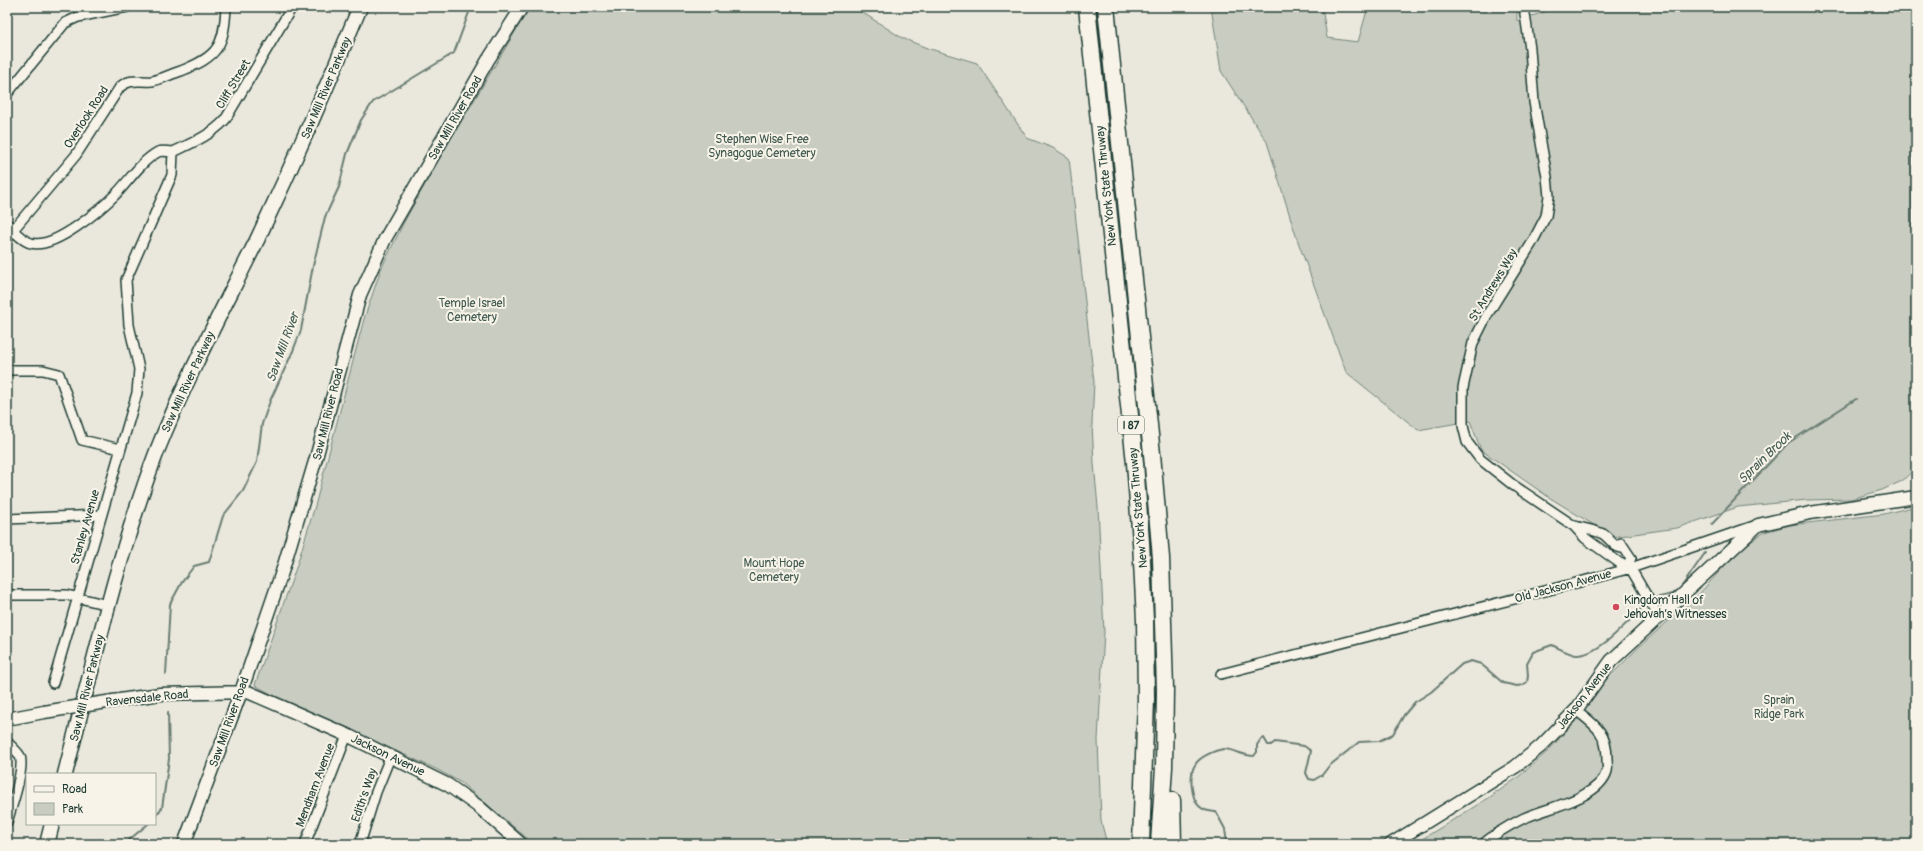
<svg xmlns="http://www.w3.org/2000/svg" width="1923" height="851" viewBox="0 0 1923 851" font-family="Pangolin,sans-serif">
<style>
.green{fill:#c8ccc1;stroke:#74847a}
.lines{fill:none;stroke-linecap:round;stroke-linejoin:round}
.stream{stroke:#6a7c72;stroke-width:2}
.minor-casing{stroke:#1f3d34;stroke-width:12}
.secondary-casing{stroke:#1f3d34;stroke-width:15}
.trunk-casing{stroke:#1f3d34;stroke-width:17}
.motorway-casing{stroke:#1f3d34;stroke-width:19}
.minor{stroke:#f7f3e8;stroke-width:9}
.secondary{stroke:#f7f3e8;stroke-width:12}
.trunk{stroke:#f7f3e8;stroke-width:14}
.motorway{stroke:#f7f3e8;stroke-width:16}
.secondary-bridge-casing{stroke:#1f3d34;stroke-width:15;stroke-linecap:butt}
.secondary-bridge{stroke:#f7f3e8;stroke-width:12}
.poi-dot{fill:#d1495b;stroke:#f7f3e8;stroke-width:1.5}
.labels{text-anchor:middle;stroke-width:4;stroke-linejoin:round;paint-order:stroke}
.shield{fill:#f7f3e8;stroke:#60746a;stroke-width:1}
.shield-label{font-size:11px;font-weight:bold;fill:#1f3d34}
.street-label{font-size:12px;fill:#1f3d34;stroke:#f7f3e8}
.park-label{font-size:12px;fill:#415a50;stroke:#f7f3e8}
.poi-label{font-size:12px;fill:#1f3d34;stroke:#f7f3e8;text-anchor:start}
.water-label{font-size:13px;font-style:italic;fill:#445c53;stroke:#f7f3e8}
</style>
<rect width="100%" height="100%" fill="#eae8dd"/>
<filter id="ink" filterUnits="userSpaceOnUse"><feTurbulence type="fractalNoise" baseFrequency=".025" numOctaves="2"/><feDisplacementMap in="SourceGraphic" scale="8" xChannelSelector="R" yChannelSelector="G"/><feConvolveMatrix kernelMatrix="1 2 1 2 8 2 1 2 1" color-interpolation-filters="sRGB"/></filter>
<g filter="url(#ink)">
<path class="green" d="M 530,7 L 854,7 L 902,38 L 927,48 L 977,63 L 1027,138 L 1053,148 L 1069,158 L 1094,382 L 1092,423 L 1094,464 L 1098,507 L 1104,632 L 1098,740 L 1101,821 L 1107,844 L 534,844 L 460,782 L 436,769 L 276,697 L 255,685 L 297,565 L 315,506 L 364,319 L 381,269 L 404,222 L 446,147 Z
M 1211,7 L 1322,7 L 1327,38 L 1358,42 L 1368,7 L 1517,7 L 1517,21 L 1559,7 L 1916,7 L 1916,468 L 1902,481 L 1882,490 L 1851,499 L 1807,500 L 1738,507 L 1677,528 L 1613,537 L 1547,496 L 1481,450 L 1470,421 L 1418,430 L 1346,372 L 1297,239 L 1267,142 L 1221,71 Z
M 1916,506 L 1916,844 L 1414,844 L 1495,794 L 1494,792 L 1499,791 L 1517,778 L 1548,751 L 1580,716 L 1605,681 L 1640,646 L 1699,594 L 1736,553 L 1764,532 L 1790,525 L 1884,514 Z"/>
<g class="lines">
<path class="stream" d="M 1914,7 L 1912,305 L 1916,395
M 1712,524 L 1788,443 L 1856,399
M 1655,598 L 1673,594 L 1680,589 L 1705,553
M 166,674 L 170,604 L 182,582 L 194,566 L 209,562 L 223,516 L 243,491 L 257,462 L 262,424 L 270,401 L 293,351 L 301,330 L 313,266 L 325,217 L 339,187 L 347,154 L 361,120 L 373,102 L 454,53 L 471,7
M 155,816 L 162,808 L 169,759 L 168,712
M 128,844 L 129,840 L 148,824
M 1227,844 L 1225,829 L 1216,812 C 1209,811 1204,811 1199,806 C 1191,798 1189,774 1195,765 C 1199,757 1215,750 1224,749 C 1233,749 1243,756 1254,756 L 1257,752 L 1257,745 L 1261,739 L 1264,738 L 1268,745 L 1271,745 L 1275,742 L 1304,746 L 1311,751 L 1306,773 L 1309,779 L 1314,780 L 1322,775 L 1329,766 L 1359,742 L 1379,741 L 1393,734 L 1404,715 L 1415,702 L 1431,692 L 1462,664 L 1471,661 L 1481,664 L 1503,683 L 1517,686 L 1523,685 L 1527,682 L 1528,676 L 1527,663 L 1533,652 L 1552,645 C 1559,648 1570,655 1578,655 C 1600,654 1627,622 1642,608"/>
<g class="minor-casing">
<path id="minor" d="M 1524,7 L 1530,49 L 1534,102 L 1547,177 L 1549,196 L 1546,216 L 1532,243 L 1487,315 L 1473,343 L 1463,388 L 1463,426 L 1467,442 L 1480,459 L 1513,485 L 1574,526 L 1585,538 L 1621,564 L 1628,564
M 7,94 L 65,23 L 78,17 L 127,7
M 173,152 C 192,143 210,136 225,120 L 292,7
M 7,224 C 13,230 22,241 31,243 C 54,250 101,209 116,194 C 129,181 141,161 158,152 C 162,150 168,152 173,152 L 172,175 L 126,280 L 129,325 L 139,369 L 137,393 L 53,683
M 7,240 L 13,230 L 76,155 L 120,87 C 130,78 139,82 152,81 C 162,79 171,74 181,71 C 218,56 224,47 226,7
M 7,370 L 43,370 L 59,374 L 82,440 L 120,449
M 7,519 L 101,515
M 1574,526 C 1583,528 1594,530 1603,534 C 1610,538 1613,548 1624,548
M 1621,543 L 1631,558 L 1628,564
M 1628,564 L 1659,617
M 7,595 L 67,595 L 100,603
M 1221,674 L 1576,583 L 1631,568 L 1757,525
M 7,742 C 11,746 17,751 20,756 C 25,768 11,809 7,822
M 305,844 L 347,735
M 360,844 L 376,792 L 391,755
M 1483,844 C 1495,834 1508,826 1522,819 C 1545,808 1599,799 1607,771 C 1608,767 1607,762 1607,759 C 1607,732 1595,725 1576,710"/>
</g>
<g class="secondary-casing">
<path id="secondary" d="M 113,701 L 160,694 L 248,692 L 347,735 L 448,785 L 479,807 L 521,844
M 7,719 L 44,712
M 184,844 L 241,692 L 282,572 L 316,458 L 360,295 L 385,239 L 488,60 L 522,7
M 1391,844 L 1515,767 L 1541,746 L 1576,710 L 1611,661 L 1758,525 L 1810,513 L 1916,497"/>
</g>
<g class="trunk-casing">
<path id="trunk" d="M 65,774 C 93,666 117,556 157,451 C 186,378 223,309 258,238 C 294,162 328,85 360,7
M 47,844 L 52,824"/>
</g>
<g class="motorway-casing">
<path id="motorway" d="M 1087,7 L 1135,463 L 1141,542 L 1145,620 L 1146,699 L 1141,844
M 1106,7 L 1152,454 L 1161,558 L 1165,689 L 1164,767 L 1159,844
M 1172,800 L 1173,844"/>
</g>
<use href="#minor" class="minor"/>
<use href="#secondary" class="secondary"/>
<use href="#trunk" class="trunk"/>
<use href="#motorway" class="motorway"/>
<g class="secondary-bridge-casing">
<path id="secondary-bridge" d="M 44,712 L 113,701"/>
</g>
<use href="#secondary-bridge" class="secondary-bridge"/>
</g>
</g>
<circle class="poi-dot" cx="1616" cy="607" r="4"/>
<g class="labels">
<rect class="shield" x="1118" y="416" width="26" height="18" rx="3"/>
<g class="shield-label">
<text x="1131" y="429">I 87</text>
</g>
<g class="street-label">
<text transform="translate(233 84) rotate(-59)" y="4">Cliff Street</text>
<text transform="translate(326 88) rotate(-67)" y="4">Saw Mill River Parkway</text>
<text transform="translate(86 117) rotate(-57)" y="4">Overlook Road</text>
<text transform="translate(455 118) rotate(-60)" y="4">Saw Mill River Road</text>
<text transform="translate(1106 186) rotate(-96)" y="4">New York State Thruway</text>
<text transform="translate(1493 285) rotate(-59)" y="4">St Andrews Way</text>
<text transform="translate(188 382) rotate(-65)" y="4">Saw Mill River Parkway</text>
<text transform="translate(328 414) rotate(-76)" y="4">Saw Mill River Road</text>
<text transform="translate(1138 508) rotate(-95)" y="4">New York State Thruway</text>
<text transform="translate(85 527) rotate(-74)" y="4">Stanley Avenue</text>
<text transform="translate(1563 586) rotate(-15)" y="4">Old Jackson Avenue</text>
<text transform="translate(87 688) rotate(-76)" y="4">Saw Mill River Parkway</text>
<text transform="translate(1584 696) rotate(-52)" y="4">Jackson Avenue</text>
<text transform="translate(147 698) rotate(-6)" y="4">Ravensdale Road</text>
<text transform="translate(229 722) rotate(-70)" y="4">Saw Mill River Road</text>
<text transform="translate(388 755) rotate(26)" y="4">Jackson Avenue</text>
<text transform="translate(315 785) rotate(-69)" y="4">Mendham Avenue</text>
<text transform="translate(364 795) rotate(-71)" y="4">Edith's Way</text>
</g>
<g class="park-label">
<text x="762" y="143">Stephen Wise Free<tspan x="762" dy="14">Synagogue Cemetery</tspan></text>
<text x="472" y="307">Temple Israel<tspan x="472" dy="14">Cemetery</tspan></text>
<text x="774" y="567">Mount Hope<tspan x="774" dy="14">Cemetery</tspan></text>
<text x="1779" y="704">Sprain<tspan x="1779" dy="14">Ridge Park</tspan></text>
</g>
<g class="poi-label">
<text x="1624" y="604">Kingdom Hall of<tspan x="1624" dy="14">Jehovah’s Witnesses</tspan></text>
</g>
<g class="water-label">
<text transform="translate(282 347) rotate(-70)" y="5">Saw Mill River</text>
<text transform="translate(1764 457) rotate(-44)" y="5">Sprain Brook</text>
</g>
</g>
<rect width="1923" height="851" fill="none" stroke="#f7f3e8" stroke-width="24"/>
<rect x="12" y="12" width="1899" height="827" fill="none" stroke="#1f3d34" stroke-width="1.5" filter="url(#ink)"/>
<rect x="26" y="773" width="130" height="52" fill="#f7f3e8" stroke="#a1aaa0"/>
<rect x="34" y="786" width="20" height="6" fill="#f7f3e8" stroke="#a1aaa0"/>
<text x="62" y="793" font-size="12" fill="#1f3d34">Road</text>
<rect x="34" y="803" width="20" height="12" fill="#c8ccc1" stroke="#a1aaa0"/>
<text x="62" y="813" font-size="12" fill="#1f3d34">Park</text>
</svg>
